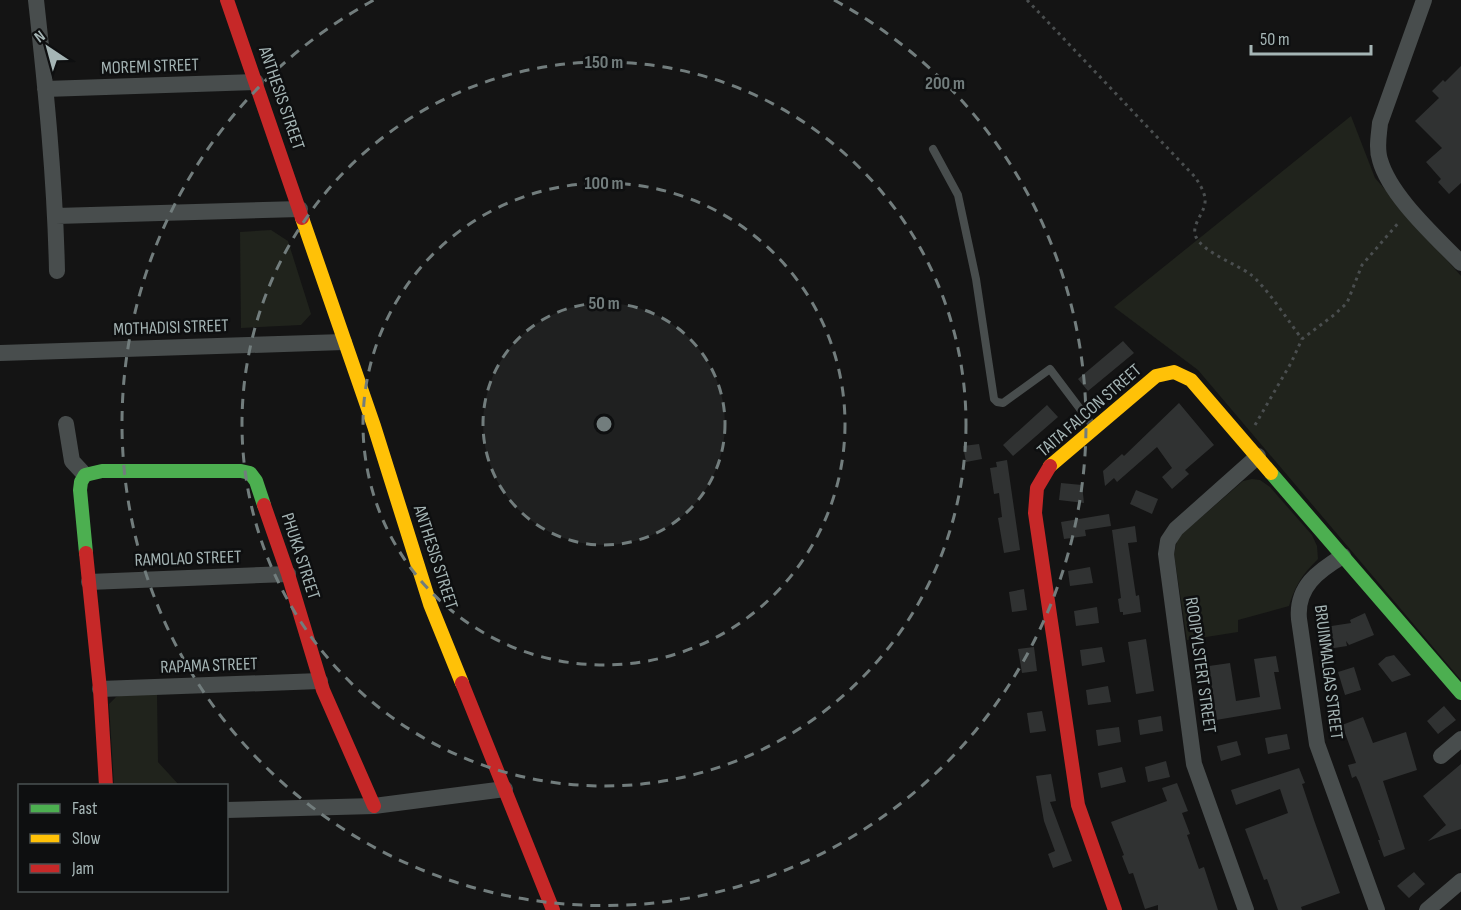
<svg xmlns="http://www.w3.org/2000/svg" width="1461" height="910" viewBox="0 0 1461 910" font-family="'Sofia Sans Condensed',sans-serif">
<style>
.green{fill:#20231c}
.building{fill:#303232}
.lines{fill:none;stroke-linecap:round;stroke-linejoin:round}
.path{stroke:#4a4e4f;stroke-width:3;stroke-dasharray:3 4.5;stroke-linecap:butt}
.lane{stroke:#484d4d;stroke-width:8}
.street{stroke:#484d4d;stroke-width:16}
.fast{stroke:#4caf50;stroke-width:14}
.slow{stroke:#ffc107;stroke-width:14}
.jam{stroke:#c62828;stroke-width:14}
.ring{fill:none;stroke:#727d7d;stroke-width:3;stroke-dasharray:10 8}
.labels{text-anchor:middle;stroke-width:5;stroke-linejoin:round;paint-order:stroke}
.street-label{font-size:18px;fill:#a5b5b5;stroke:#0e0f10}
.centre{fill:#727d7d;stroke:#0e0f10;stroke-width:3}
.ring-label{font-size:18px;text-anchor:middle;font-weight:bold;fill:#727d7d;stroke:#0e0f10;stroke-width:5;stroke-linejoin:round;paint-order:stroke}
</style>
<rect width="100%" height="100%" fill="#141414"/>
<path class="green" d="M 1351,116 L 1375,178 L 1461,276 L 1461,680 L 1198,370 L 1114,307 Z
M 271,230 L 288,241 L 311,314 L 301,325 L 241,328 L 240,232 Z
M 1252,479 L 1260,480 L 1270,487 L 1312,535 L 1317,546 L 1318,559 C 1302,575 1296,584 1289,606 L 1238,620 L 1238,632 L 1187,640 L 1174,554 L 1177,541 L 1182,534 L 1243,481 Z
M 131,692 L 157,694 L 158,762 L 179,785 L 114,785 L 109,704 L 116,697 Z"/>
<path class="building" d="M 1461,66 L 1461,183 L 1449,194 L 1438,182 L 1441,179 L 1426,162 L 1442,148 L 1415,121 L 1439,98 L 1432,91 L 1443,80 L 1445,82 Z
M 1123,341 L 1134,353 L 1088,391 L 1078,379 Z
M 1179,403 L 1214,445 L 1185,470 L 1189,474 L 1172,489 L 1162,477 L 1172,468 L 1157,447 L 1117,482 L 1114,478 L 1105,486 L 1103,471 L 1122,454 L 1124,456 Z
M 1047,405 L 1058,417 L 1013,456 L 1003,445 Z
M 979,444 L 982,459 L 966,462 L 963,446 Z
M 1007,460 L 1020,550 L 1004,553 L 998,518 L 1002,517 L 999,493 L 994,494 L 990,468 L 997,467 L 996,462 Z
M 1061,483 L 1082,485 L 1084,503 L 1059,500 Z
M 1136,490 L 1158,499 L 1152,514 L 1130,504 Z
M 1109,514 L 1111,526 L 1085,530 L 1086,536 L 1064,539 L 1061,522 Z
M 1135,526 L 1137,542 L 1128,543 L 1136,596 L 1139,595 L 1141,612 L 1123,615 L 1123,612 L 1120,612 L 1118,599 L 1121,598 L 1112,530 Z
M 1090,567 L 1093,583 L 1070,586 L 1068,571 Z
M 1024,589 L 1027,610 L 1012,612 L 1009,592 Z
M 1097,607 L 1099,623 L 1076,626 L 1074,611 Z
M 1365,613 L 1374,635 L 1349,645 L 1346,641 L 1347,646 L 1328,649 L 1325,627 L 1351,623 L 1350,620 Z
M 1146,639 L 1154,691 L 1136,694 L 1128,642 Z
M 1034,647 L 1037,671 L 1022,673 L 1018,649 Z
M 1102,647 L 1105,662 L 1082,666 L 1080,650 Z
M 1394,655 L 1411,675 L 1392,682 L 1378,664 L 1386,657 Z
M 1276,656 L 1279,672 L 1274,672 L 1281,709 L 1216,720 L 1209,666 L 1230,663 L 1236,701 L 1260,697 L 1254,659 Z
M 1354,667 L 1361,690 L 1345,695 L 1338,672 Z
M 1108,686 L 1111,702 L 1088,705 L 1086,690 Z
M 1444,706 L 1456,720 L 1438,734 L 1427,721 Z
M 1042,711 L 1046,731 L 1030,733 L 1027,713 Z
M 1161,716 L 1163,731 L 1140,735 L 1138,720 Z
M 1363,717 L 1373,743 L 1406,732 L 1417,770 L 1383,781 L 1405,849 L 1384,857 L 1378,840 L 1380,840 L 1359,782 L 1356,776 L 1352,778 L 1348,765 L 1356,763 L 1342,725 Z
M 1119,727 L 1121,742 L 1098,746 L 1096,730 Z
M 1287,734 L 1290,749 L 1268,754 L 1265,738 Z
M 1237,741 L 1241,755 L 1221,761 L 1217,746 Z
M 1166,761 L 1170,777 L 1148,782 L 1145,767 Z
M 1461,764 L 1461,829 L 1428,841 L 1446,825 L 1423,796 Z
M 1122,767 L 1126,782 L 1101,788 L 1098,773 Z
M 1299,768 L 1305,783 L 1302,784 L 1314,820 L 1340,893 L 1301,907 L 1302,910 L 1278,910 L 1267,879 L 1264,880 L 1245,829 L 1288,813 L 1280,789 L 1236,805 L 1231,790 Z
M 1051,774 L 1056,801 L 1050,802 L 1072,861 L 1053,868 L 1048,854 L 1055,851 L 1044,821 L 1036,776 Z
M 1177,783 L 1188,811 L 1182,813 L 1190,834 L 1187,835 L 1199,869 L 1204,867 L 1218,910 L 1158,910 L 1158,905 L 1145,909 L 1133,873 L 1129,874 L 1122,856 L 1124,855 L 1111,822 L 1167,801 L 1162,788 Z
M 1414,872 L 1425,884 L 1409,898 L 1397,886 Z"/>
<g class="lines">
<path class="path" d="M 1027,0 L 1195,177 C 1199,183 1204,191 1205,198 C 1207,212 1190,224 1196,237 C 1203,252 1236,264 1250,274 C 1265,285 1289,322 1302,339
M 1255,425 L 1291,363 L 1302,339 L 1334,315 L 1347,303 L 1362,265 L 1400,221"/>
<path class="lane" d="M 933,149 L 958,195 L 976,279 L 994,399 L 997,402 L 1003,403 L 1050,369 L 1093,426"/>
<path class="street" d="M 36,0 C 46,90 55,180 57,271
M 1424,0 L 1380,123 C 1379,135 1376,148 1380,160 C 1390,196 1435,236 1461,263
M 45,89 L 256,82
M 56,216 L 300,209
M 0,353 L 344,342
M 66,424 L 72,461 L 85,475
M 1343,556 C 1318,571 1296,587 1299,619 L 1317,744 L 1377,910
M 89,582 L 288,574
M 100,689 L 320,681
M 1441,756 L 1461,739
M 226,810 L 374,806 L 505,789
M 1246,910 L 1194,764 L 1166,554 L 1168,541 L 1176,529 L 1258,456
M 1427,910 L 1461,881"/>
<path class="fast" d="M 1271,473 L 1461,693
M 86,553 L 80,490 L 81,482 L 85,475 L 102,471 L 241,471 L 250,473 L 256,481 L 264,505"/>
<path class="slow" d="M 302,218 L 374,426 L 430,604 L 462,683
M 1050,466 L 1156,376 L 1174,372 L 1191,380 L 1271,473"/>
<path class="jam" d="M 227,0 L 302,218
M 1050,466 L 1037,488 L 1035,513 L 1078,805 L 1115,910
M 264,505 L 288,574 L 323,690 L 374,806
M 86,553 L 100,689 L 106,786
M 462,683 L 553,910"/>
</g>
<circle cx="604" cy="424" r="121" fill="#727d7d" fill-opacity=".12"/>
<g class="ring">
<circle cx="604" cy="424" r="121"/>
<circle cx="604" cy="424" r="241"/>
<circle cx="604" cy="424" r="362"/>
<path d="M834 0A482 482 0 1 1 374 0"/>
</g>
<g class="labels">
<g class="street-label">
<text transform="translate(150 66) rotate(-2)" y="6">MOREMI STREET</text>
<text transform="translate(282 98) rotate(71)" y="6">ANTHESIS STREET</text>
<text transform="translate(171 327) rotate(-2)" y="6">MOTHADISI STREET</text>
<text transform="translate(1089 410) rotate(-41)" y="6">TAITA FALCON STREET</text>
<text transform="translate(301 556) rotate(72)" y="6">PHUKA STREET</text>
<text transform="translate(436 557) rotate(72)" y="6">ANTHESIS STREET</text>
<text transform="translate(188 558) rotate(-2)" y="6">RAMOLAO STREET</text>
<text transform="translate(209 665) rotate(-2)" y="6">RAPAMA STREET</text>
<text transform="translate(1201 665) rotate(82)" y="6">ROOIPYLSTERT STREET</text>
<text transform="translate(1329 672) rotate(83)" y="6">BRUINMALGAS STREET</text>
</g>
</g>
<circle cx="604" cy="424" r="9" class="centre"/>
<g class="ring-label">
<text x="604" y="68">150 m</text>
<text x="945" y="89">200 m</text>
<text x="604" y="189">100 m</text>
<text x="604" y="309">50 m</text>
</g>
<rect x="18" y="784" width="210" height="108" fill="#0e0f10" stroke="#4a5152" stroke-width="1.5"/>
<rect x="30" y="804" width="30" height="9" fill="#4caf50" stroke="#4a5152" stroke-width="1.5"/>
<text x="72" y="814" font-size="18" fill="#a5b5b5">Fast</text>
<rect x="30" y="834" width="30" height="9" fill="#ffc107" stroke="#4a5152" stroke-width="1.5"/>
<text x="72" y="844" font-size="18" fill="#a5b5b5">Slow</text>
<rect x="30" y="864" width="30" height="9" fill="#c62828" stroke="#4a5152" stroke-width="1.5"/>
<text x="72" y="874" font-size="18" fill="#a5b5b5">Jam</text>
<g transform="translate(48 48) rotate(324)" stroke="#0e0f10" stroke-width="4.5" paint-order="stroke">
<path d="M0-4.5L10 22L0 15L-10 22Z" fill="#a5b5b5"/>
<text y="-9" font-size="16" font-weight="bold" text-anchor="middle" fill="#a5b5b5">N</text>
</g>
<path d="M1251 45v9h120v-9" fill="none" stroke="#a5b5b5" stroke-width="3"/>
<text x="1260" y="45" font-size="18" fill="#a5b5b5" stroke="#0e0f10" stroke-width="4.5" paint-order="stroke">50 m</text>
</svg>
